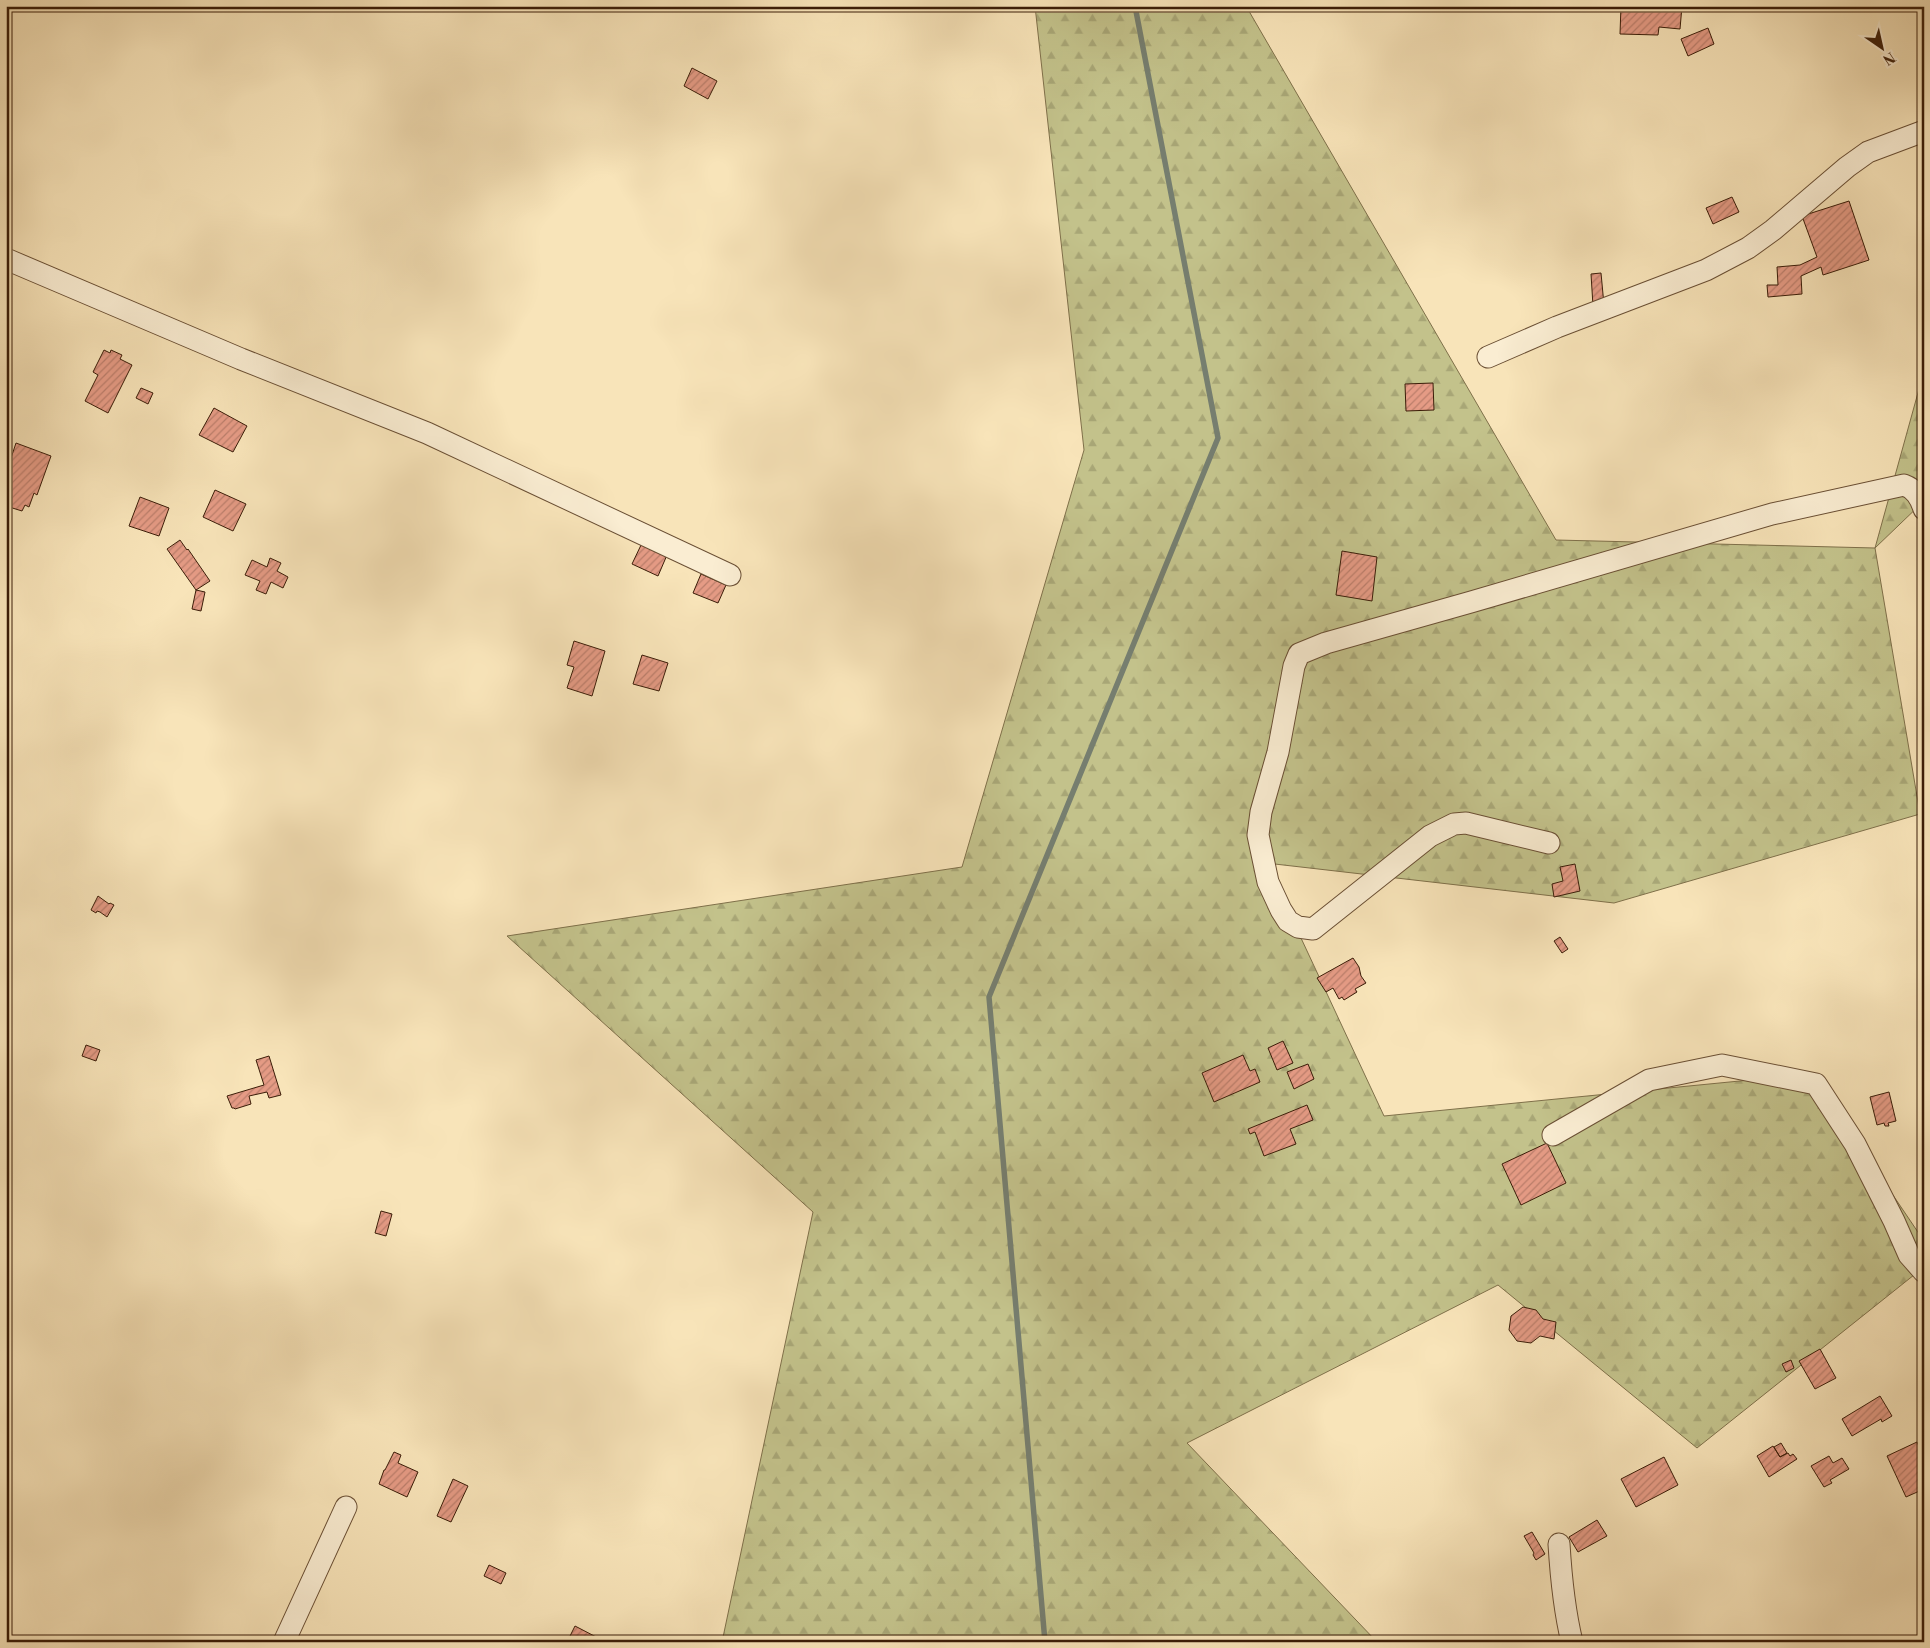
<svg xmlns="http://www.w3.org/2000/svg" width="1930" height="1648" viewBox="0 0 1930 1648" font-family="'Libre Bodoni',serif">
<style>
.forest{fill:url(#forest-firs);stroke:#7f704a}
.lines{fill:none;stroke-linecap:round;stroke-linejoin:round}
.stream{stroke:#767e6f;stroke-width:5.5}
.building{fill:url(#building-hatch);stroke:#3b1d08}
.minor-casing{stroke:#6a4f34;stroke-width:23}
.minor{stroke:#faedd2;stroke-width:21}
</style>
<defs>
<pattern id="forest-firs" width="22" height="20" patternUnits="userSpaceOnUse" patternTransform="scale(1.25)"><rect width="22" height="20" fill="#c3c28b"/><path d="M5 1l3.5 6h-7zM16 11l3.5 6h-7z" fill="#a8a676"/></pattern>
<pattern id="building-hatch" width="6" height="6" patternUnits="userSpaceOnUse" patternTransform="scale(1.25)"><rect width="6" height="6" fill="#e59b85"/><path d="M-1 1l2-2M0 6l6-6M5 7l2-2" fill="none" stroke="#bb7e6b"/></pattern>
</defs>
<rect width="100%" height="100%" fill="#f8e4b9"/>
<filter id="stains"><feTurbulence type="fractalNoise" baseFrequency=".004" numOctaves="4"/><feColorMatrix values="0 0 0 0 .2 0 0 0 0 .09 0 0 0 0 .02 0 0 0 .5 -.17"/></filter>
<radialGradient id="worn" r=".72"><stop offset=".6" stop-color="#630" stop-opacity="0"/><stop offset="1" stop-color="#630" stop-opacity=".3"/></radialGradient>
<path class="forest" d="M 1035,6 L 1246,6 L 1556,540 L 1875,548 L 1924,371 L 1924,501 L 1875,548 L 1920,814 L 1614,903 L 1266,863 L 1384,1116 L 1811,1074 L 1924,1241 L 1924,1267 L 1697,1448 L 1498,1285 L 1187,1443 L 1377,1642 L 722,1642 L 813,1212 L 507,936 L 962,867 L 1084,450 Z"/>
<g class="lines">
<path class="stream" d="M 1045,1642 L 989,997 L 1218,438 L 1135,6"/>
</g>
<path class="building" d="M 1621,6 L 1682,6 L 1680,29 L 1659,27 L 1658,35 L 1620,34 Z
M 1708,28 L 1714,44 L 1688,56 L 1681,39 Z
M 692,68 L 717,81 L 708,99 L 684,86 Z
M 1732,197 L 1739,212 L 1713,224 L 1706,208 Z
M 1849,201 L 1869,260 L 1823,275 L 1821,267 L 1801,276 L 1802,294 L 1768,297 L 1767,285 L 1778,285 L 1777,267 L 1800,265 L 1817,257 L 1802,216 Z
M 1601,273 L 1604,305 L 1593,306 L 1591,274 Z
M 104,350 L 110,353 L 111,350 L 122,355 L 120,359 L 132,365 L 108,413 L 85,401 L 98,375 L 93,372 Z
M 1433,383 L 1434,410 L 1406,411 L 1405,384 Z
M 141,388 L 153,393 L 148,404 L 136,398 Z
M 214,408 L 247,426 L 233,452 L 199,435 Z
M 16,443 L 51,456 L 37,495 L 34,493 L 29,507 L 25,505 L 22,511 L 6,506 L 6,457 L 11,458 Z
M 215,490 L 246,504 L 233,531 L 203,517 Z
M 140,497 L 169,508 L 159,536 L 129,526 Z
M 180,540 L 187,550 L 188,549 L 210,581 L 196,590 L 167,549 Z
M 642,543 L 667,555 L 658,576 L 632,564 Z
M 1342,551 L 1377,557 L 1372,601 L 1336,595 Z
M 270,558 L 281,563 L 277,571 L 288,577 L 283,588 L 271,582 L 266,594 L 256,590 L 260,581 L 245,575 L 252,560 L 267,567 Z
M 701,574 L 726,585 L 718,603 L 693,593 Z
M 196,590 L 205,592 L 201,611 L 192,609 Z
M 574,641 L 605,651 L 592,696 L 567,688 L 574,667 L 567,665 Z
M 642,655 L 668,663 L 659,691 L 633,684 Z
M 1575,864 L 1580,891 L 1554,897 L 1552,884 L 1563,881 L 1560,867 Z
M 98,896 L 109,904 L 110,903 L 114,905 L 107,917 L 100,912 L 97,911 L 96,913 L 91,910 Z
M 1560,937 L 1568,949 L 1562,953 L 1554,941 Z
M 1353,958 L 1359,967 L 1361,976 L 1366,983 L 1355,989 L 1357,992 L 1344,1000 L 1342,997 L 1339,999 L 1333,988 L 1326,992 L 1317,978 Z
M 1283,1041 L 1293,1063 L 1277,1070 L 1268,1048 Z
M 86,1045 L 100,1050 L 96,1061 L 82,1056 Z
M 1243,1055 L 1250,1071 L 1255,1069 L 1260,1082 L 1214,1102 L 1202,1073 Z
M 269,1056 L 281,1095 L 269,1098 L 267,1092 L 249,1096 L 251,1104 L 235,1109 L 234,1108 L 232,1108 L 227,1096 L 264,1085 L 256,1060 Z
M 1308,1064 L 1314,1079 L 1294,1089 L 1287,1072 Z
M 1889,1092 L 1896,1121 L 1888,1123 L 1889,1126 L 1885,1126 L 1884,1123 L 1877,1125 L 1870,1097 Z
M 1307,1105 L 1313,1120 L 1290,1129 L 1296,1144 L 1264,1156 L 1255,1132 L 1250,1134 L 1248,1129 Z
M 1547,1143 L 1566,1183 L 1521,1205 L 1502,1164 Z
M 381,1211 L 392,1214 L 386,1236 L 375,1233 Z
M 1523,1307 L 1536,1310 L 1543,1319 L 1556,1322 L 1554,1339 L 1540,1336 L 1531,1343 L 1517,1341 L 1509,1330 L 1511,1316 Z
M 1820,1349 L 1836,1378 L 1815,1389 L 1799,1361 Z
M 1791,1360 L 1794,1368 L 1786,1372 L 1782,1364 Z
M 1880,1396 L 1892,1416 L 1882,1422 L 1881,1419 L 1852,1436 L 1842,1419 Z
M 1917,1442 L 1924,1458 L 1924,1489 L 1906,1497 L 1887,1456 Z
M 1781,1443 L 1787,1453 L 1780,1457 L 1774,1447 Z
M 1773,1446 L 1780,1457 L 1788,1453 L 1790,1456 L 1793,1454 L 1797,1459 L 1769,1477 L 1757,1456 Z
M 394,1452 L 401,1455 L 398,1463 L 418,1472 L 407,1497 L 379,1484 L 384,1470 L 385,1470 Z
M 1829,1456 L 1833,1463 L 1842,1458 L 1849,1469 L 1830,1480 L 1832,1483 L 1824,1487 L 1811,1466 Z
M 1664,1457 L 1678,1485 L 1636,1507 L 1621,1479 Z
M 453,1479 L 468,1486 L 451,1522 L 437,1516 Z
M 1597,1520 L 1607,1536 L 1578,1552 L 1569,1537 Z
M 1532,1532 L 1545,1554 L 1536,1560 L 1533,1555 L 1534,1553 L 1524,1536 Z
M 489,1565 L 506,1573 L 501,1584 L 484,1576 Z
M 575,1626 L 602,1640 L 601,1642 L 567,1642 Z"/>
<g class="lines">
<g class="minor-casing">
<path id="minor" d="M 6,259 L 241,359 L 427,433 L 730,575
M 1488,357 L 1557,327 L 1706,270 L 1748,248 L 1773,230 L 1847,167 L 1868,152 L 1924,131
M 1549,843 L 1466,823 L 1454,824 L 1430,836 L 1313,929 L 1298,927 L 1288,921 L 1281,910 L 1268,882 L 1258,835 L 1261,812 L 1278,752 L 1294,666 L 1299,654 L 1326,643 L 1471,602 L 1772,514 L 1904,485 C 1915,489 1920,497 1924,509
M 1553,1135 L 1649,1080 L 1722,1065 L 1816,1084 L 1855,1144 L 1894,1221 L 1909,1255 L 1924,1272
M 1559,1544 C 1561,1577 1564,1609 1572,1642
M 284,1642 L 346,1507"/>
</g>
<use href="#minor" class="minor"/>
</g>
<rect width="1930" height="1648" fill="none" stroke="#f8e4b9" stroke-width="25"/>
<rect x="8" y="8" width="1915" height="1633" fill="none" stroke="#3b1d08" stroke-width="2.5"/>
<rect x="12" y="12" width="1905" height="1623" fill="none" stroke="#3b1d08"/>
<g transform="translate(1882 48) rotate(146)" stroke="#faedd2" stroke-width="4" paint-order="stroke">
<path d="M0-4L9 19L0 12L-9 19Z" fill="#3b1d08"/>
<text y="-8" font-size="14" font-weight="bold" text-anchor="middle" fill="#3b1d08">N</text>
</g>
<rect width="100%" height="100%" filter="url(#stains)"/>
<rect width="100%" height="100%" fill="url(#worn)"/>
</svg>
